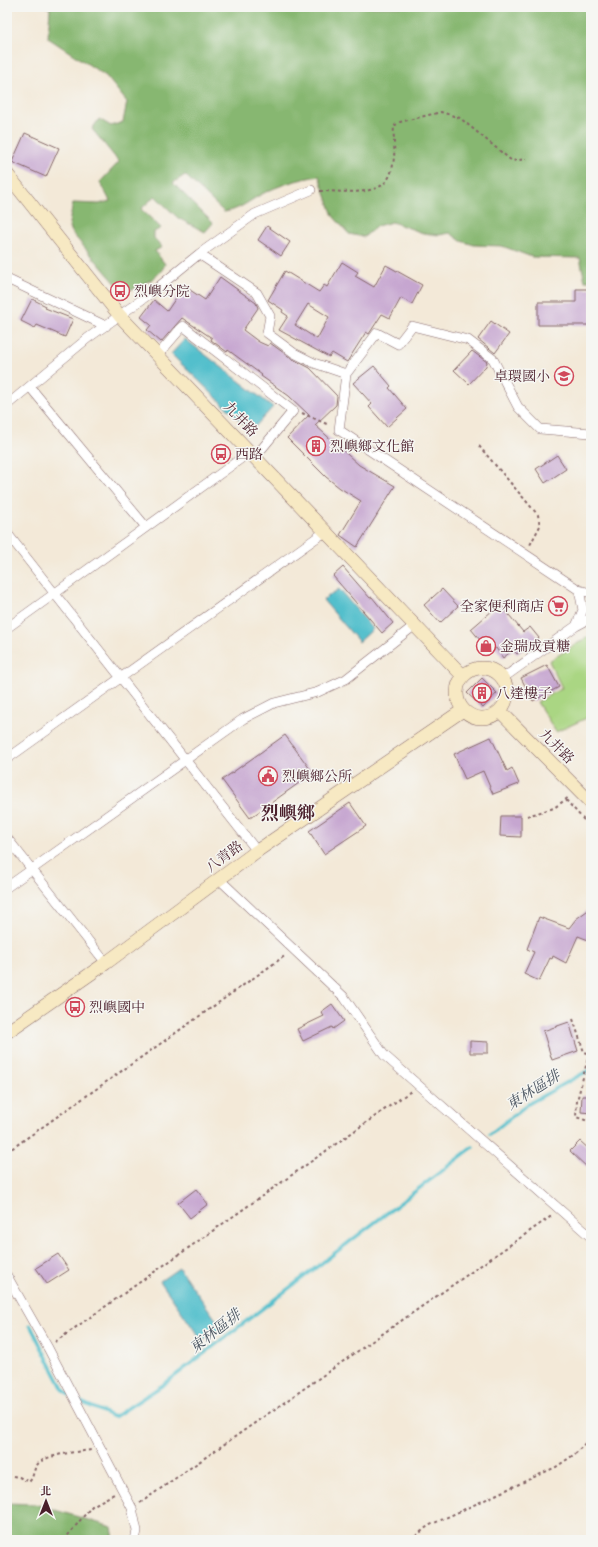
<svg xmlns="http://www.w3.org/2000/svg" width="598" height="1547" viewBox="0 0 598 1547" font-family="'Libre Bodoni','Noto Serif TC',serif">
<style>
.green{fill:#aad683;stroke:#7a7a57}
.forest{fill:#87b771;stroke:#686b4e}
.water{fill:#53bfcc;stroke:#4e6f7c}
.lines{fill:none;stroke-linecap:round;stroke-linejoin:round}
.stream{stroke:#53bfcc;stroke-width:3.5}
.building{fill:#c6a6d0;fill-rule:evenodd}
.minor-casing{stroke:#856668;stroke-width:10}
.secondary-casing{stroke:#856668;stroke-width:14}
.path{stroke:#856668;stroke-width:2;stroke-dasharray:3 3;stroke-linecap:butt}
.minor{stroke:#fff;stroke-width:9}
.secondary{stroke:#f7e9c3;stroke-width:13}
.labels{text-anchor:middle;stroke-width:3;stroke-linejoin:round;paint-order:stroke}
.poi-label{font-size:14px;fill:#4a1f2b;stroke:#f6f6f2;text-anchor:start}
.street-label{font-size:14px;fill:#4a1f2b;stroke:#f6f6f2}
.water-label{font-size:15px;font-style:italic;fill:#4d5763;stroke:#f6f6f2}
.district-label{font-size:18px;font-weight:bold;fill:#4a1f2b;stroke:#f6f6f2}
</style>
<rect width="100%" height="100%" fill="#f6f6f2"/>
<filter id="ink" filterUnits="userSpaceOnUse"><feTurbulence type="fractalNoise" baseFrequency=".025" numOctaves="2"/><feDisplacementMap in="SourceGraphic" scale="8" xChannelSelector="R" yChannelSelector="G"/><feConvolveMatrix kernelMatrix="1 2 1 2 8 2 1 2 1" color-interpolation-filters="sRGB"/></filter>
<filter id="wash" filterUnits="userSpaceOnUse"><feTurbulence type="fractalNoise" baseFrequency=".012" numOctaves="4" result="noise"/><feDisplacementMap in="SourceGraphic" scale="16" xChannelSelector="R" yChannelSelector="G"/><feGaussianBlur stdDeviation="0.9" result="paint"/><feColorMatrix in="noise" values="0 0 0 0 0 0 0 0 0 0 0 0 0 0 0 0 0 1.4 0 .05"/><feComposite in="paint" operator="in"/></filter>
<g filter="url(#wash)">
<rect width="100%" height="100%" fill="#f3e9d8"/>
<path class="green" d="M 591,635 L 591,716 L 556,732 L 537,702 L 562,688 L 549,661 Z"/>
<path class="forest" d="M 46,7 L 591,7 L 591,281 L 585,281 L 580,258 L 532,257 L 502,246 L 474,245 L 461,241 L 450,233 L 439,235 L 423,233 L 392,222 L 377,226 L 364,237 L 349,234 L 333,216 L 319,176 C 299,179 279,185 260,195 C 248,202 239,210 224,212 L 185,175 L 173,183 L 213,223 L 205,232 L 178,218 L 155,196 L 141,209 L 161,228 L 154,232 L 154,238 L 162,247 L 155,251 L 165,264 C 160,279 138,286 124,293 L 72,233 L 69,223 L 73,203 L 99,204 L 110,201 L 100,182 L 119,162 L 92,129 L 99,119 L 111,126 L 123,122 L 127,102 L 106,76 L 48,38 L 50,8 Z
M 7,1503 L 35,1504 L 112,1527 L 114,1540 L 7,1540 Z"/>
<path class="water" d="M 185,339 L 273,407 L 251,431 L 171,354 Z
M 339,589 L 373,629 L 359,642 L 323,600 Z
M 179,1268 L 222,1328 L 202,1341 L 160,1281 Z"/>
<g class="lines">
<path class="stream" d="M 490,1134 L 528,1104 L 591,1069
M 30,1325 L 63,1389 L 69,1395
M 79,1401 L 114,1417 L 163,1385 L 473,1147"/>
</g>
<g id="blocks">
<path class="building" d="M 25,133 L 59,148 L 46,177 L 12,162 Z
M 267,226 L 290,242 L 281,256 L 258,240 Z
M 342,262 L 358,272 L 355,276 L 374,287 L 386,265 L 422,285 L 412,304 L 401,298 L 390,318 L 382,314 L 369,334 L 366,332 L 347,362 L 332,353 L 329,357 L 279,330 L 288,316 L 282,312 L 283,310 L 268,300 L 285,271 L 319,292 L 324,285 L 327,287 ZM 308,304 L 329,317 L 317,339 L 295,325 Z
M 220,277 L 256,303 L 258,308 L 243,330 L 259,342 L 268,346 L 270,343 L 291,358 L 310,368 L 337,396 L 336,405 L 315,425 L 359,465 L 395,486 L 357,547 L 340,535 L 361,501 L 340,488 L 326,477 L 287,438 L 309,415 L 289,396 L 261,376 L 262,375 L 228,350 L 227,352 L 211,340 L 212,338 L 182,318 L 161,342 L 147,330 L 151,325 L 141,317 L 154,300 L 167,311 L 184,286 L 205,300 Z
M 576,289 L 591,289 L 591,325 L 538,325 L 538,302 L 576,302 Z
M 32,299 L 46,306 L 45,308 L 73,319 L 65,337 L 37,325 L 35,328 L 21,321 Z
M 491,321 L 509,334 L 495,353 L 478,339 Z
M 472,351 L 487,362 L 486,366 L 469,384 L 454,370 Z
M 374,366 L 391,386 L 389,388 L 407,409 L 387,427 L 369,407 L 372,404 L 353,383 Z
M 557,455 L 566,469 L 545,483 L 536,469 Z
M 343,567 L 370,598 L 372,597 L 393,623 L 382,633 L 333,576 Z
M 442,589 L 458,606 L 440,623 L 424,605 Z
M 500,604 L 523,632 L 530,627 L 539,638 L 517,654 L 513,650 L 503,658 L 496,648 L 490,652 L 471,629 Z
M 547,665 L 559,687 L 533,701 L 521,678 Z
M 482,678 L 497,693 L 483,708 L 467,693 Z
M 285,735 L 313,773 L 250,818 L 222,780 Z
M 491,737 L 507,771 L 512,768 L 519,784 L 493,794 L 483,771 L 465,779 L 454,754 Z
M 350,803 L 366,826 L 324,854 L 309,831 Z
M 501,816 L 521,816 L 521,837 L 500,836 Z
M 591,908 L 591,941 L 578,936 L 566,963 L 553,956 L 552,959 L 550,958 L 539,981 L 524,974 L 534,952 L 527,949 L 539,917 L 569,928 L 576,919 Z
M 332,1004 L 344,1021 L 333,1029 L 332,1027 L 303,1041 L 297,1029 L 324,1016 L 321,1012 Z
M 569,1022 L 578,1051 L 552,1060 L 543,1031 Z
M 470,1041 L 488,1042 L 488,1053 L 470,1053 Z
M 582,1096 L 591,1096 L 591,1113 L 581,1112 Z
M 580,1141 L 591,1151 L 591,1171 L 570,1151 Z
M 196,1189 L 208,1204 L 190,1218 L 178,1203 Z
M 58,1254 L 69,1270 L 47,1284 L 36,1268 Z"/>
</g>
</g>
<g filter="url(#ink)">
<use href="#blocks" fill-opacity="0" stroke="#856668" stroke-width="1"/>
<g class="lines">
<g class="minor-casing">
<path id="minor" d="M 199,254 L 257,293 L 270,316 L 267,333 L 294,353 L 314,363 L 346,374
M 7,279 L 106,326
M 158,355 L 183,326 L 293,411 L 255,457
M 30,387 L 146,527
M 7,405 L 88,338 L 151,293 L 199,254 L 255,214 L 311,190
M 591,433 L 540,429 L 518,407 L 493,359 L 468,340 L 412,326 L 398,344 L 377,333 L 346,374 L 339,430 L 579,590 L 591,593
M 7,533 L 257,851
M 576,626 L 583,610 L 579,590
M 7,628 L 250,452
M 503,678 L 576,626 L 591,618
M 7,759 L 326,531
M 7,838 L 106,963
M 219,879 L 344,997 L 384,1055 L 591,1237
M 7,887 L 243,719 L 274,703 L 318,692 L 346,679 L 415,625
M 7,1276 L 48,1348 L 132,1508 L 137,1531 L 135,1540"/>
</g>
<g class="secondary-casing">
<path id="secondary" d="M 7,174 L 120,316 L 463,676
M457 693a25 25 0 1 1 50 0a25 25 0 1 1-50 0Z
M 500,711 L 591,803
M 7,1032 L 106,963 L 257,851 L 463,710"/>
</g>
<path class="path" d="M 320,191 C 336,191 370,195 382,185 C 391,179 393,167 394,157 C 395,147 393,137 394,126 L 400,122 L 441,112 L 460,118 L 512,161 L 526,159
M 302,413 L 329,425
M 479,446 L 538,515 L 540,526 L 530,545
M 566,800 L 591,828
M 527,816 L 554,808 L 569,797
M 573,1019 L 584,1052 L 591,1054
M 589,1054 L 577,1101 L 576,1117 L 591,1122
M 7,1152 L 286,955
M 55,1342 L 411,1091
M 7,1475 L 19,1477 L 29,1482 C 34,1477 33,1470 37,1465 C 45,1454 78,1452 91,1450
M 140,1503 L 553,1215
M 64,1540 L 92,1506 L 114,1494
M 411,1540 L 428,1526 L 556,1467 L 575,1454 L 591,1437"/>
<use href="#minor" class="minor"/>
<use href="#secondary" class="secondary"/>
</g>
</g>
<defs>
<g id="bus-ring" transform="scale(1)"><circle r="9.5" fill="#f6f6f2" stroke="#d1495b" stroke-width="1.5"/><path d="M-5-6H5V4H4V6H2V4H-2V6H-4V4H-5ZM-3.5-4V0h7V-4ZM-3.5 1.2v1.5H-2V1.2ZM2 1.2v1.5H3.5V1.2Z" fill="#d1495b"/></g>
<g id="school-ring" transform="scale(1)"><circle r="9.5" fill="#f6f6f2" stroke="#d1495b" stroke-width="1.5"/><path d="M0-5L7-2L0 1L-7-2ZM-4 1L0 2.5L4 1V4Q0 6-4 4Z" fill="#d1495b"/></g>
<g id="building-ring" transform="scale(1)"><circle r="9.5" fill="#f6f6f2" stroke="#d1495b" stroke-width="1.5"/><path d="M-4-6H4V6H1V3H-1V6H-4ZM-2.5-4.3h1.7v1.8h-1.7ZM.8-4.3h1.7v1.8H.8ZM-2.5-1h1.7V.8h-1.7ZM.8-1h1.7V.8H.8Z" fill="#d1495b"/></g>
<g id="supermarket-ring" transform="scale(1)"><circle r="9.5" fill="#f6f6f2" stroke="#d1495b" stroke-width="1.5"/><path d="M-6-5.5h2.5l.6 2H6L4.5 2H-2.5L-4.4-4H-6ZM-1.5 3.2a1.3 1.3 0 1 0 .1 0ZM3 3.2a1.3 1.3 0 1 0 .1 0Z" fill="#d1495b"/></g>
<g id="shop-ring" transform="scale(1)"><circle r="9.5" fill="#f6f6f2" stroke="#d1495b" stroke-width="1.5"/><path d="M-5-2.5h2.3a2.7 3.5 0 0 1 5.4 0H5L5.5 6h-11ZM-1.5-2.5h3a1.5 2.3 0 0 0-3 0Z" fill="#d1495b"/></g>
<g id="civic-ring" transform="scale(1)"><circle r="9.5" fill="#f6f6f2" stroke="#d1495b" stroke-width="1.5"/><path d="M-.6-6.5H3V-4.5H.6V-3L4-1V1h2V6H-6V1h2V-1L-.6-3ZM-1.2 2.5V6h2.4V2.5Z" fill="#d1495b"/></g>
</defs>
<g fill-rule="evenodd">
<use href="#bus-ring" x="120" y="291"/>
<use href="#school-ring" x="564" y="376"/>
<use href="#building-ring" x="316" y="446"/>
<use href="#bus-ring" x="221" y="454"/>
<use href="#supermarket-ring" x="558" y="606"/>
<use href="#shop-ring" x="486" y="646"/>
<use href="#building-ring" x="482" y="693"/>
<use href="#civic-ring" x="268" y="776"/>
<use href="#bus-ring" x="75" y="1007"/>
</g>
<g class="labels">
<g class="poi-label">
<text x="134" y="296">烈嶼分院</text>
<text x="550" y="381" text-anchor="end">卓環國小</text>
<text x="330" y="451">烈嶼鄉文化館</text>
<text x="235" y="459">西路</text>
<text x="544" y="611" text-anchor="end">全家便利商店</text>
<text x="500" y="651">金瑞成貢糖</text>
<text x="496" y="698">八達樓子</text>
<text x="282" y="781">烈嶼鄉公所</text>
<text x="89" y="1012">烈嶼國中</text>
</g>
<g class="street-label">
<text transform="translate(241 419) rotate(46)" y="5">九井路</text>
<text transform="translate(557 746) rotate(45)" y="5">九井路</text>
<text transform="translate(224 856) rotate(-36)" y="5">八青路</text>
</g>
<g class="water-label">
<text transform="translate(533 1090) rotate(-32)" y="5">東林區排</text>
<text transform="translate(215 1331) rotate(-38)" y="5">東林區排</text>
</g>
<g class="district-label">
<text x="288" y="819">烈嶼鄉</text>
</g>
</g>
<rect width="598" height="1547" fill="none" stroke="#f6f6f2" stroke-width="24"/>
<g transform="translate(46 1501)" stroke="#f6f6f2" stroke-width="3" paint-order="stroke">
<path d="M0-3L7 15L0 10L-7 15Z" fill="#4a1f2b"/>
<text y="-6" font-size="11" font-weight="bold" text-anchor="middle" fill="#4a1f2b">北</text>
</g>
</svg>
